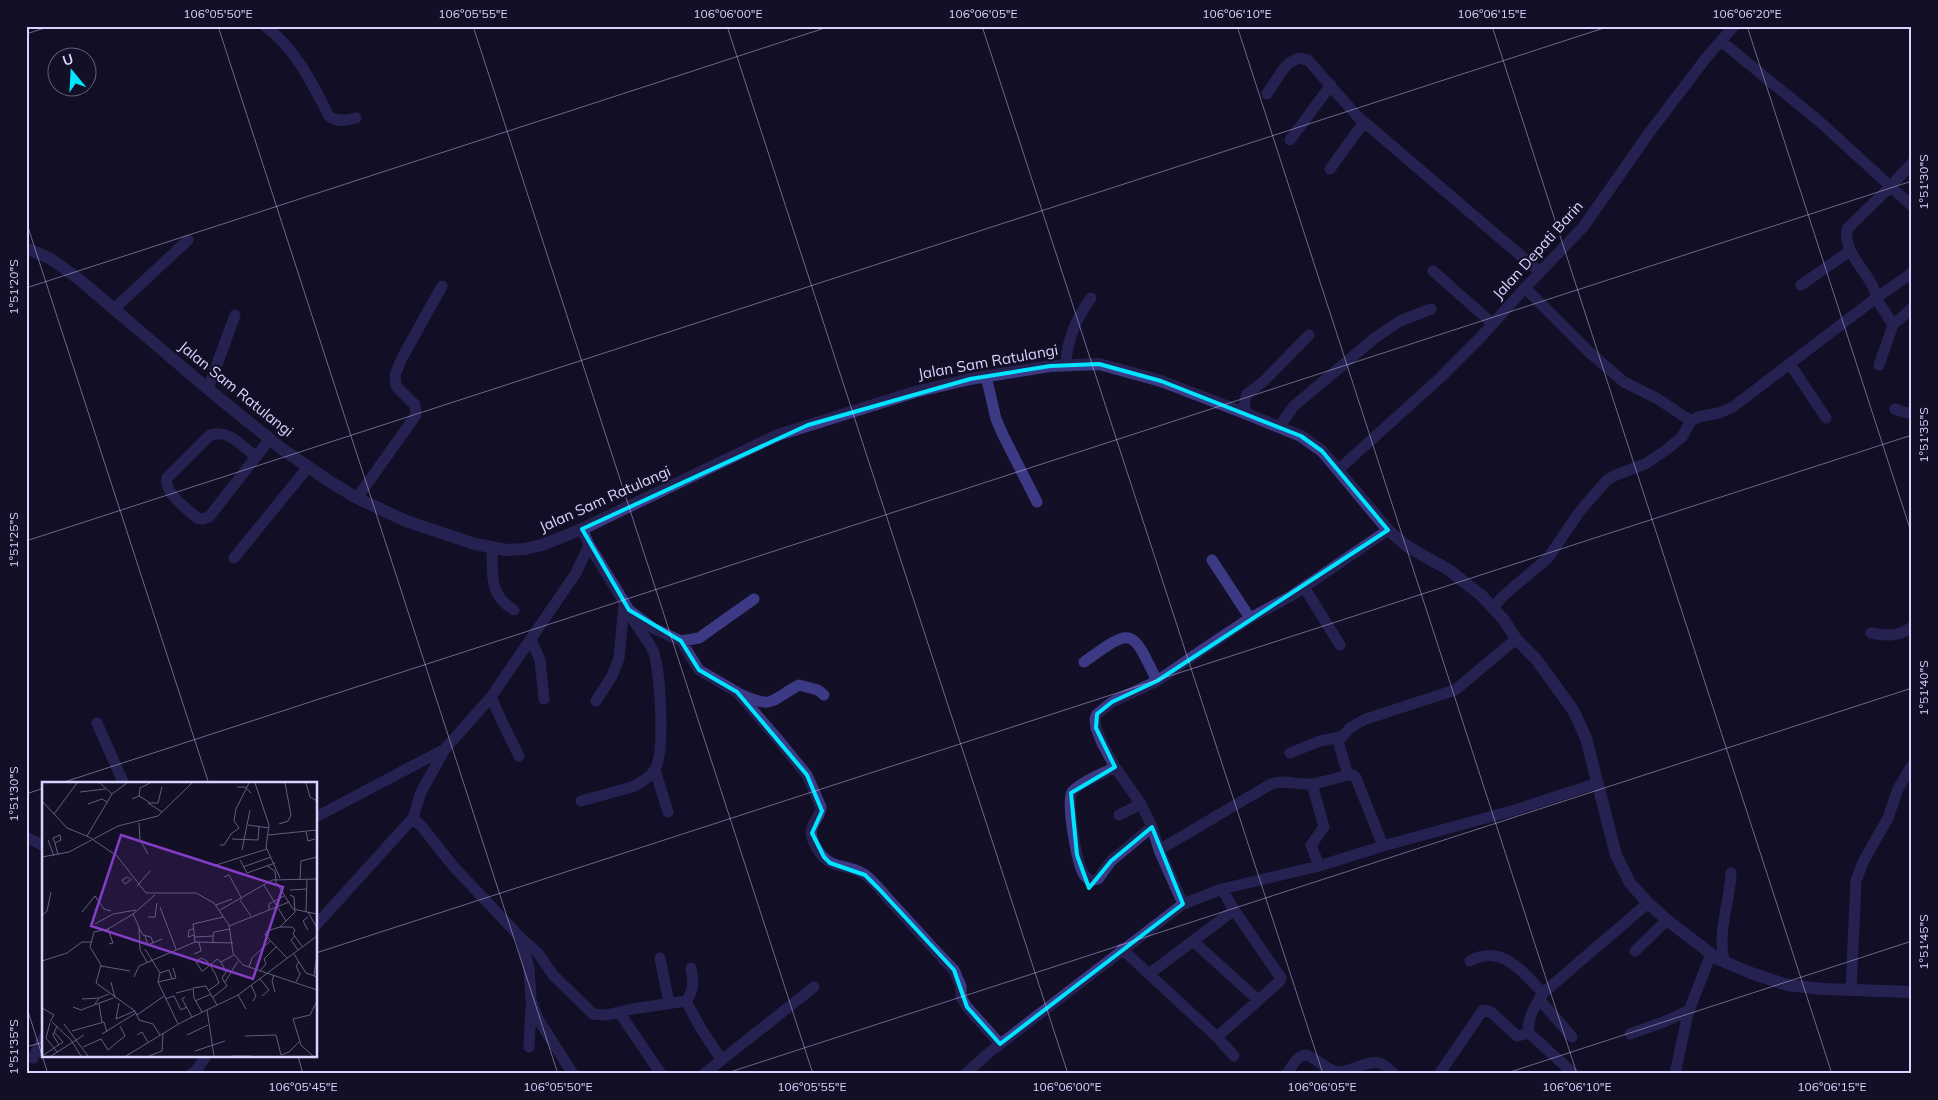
<svg xmlns="http://www.w3.org/2000/svg" width="1938" height="1100" viewBox="0 0 1938 1100" font-family="Mulish,sans-serif">
<style>
.lines{fill:none;stroke-linecap:round;stroke-linejoin:round}
.minor{stroke:#3d3a85;stroke-width:11}
.tertiary{stroke:#3d3a85;stroke-width:12}
.marked{fill:none;stroke:#00e5ff;stroke-width:4;stroke-linejoin:round}
.ticks{fill:none;stroke:#d9d4ff;stroke-width:1;stroke-opacity:0.45}
.labels{text-anchor:middle;stroke-width:4.5;stroke-linejoin:round;paint-order:stroke}
.street-label{font-size:15px;fill:#d9d4ff;stroke:#130f26}
.inset-road{fill:none;stroke:#625e7d;stroke-width:1}
.view{fill:#843dc5;fill-opacity:0.15;stroke:#843dc5;stroke-width:2.5}
.inset-edge{fill:none;stroke:#d9d4ff;stroke-width:2.5}
.neatline{fill:none;stroke:#d9d4ff;stroke-width:2}
.ticks-label{font-size:12px;text-anchor:middle;fill:#d9d4ff}
</style>
<rect width="100%" height="100%" fill="#130f26"/>
<g class="lines">
<path class="minor" d="M 265,26 C 296,49 312,83 329,116 C 337,122 347,121 356,118
M 1721,41 L 1820,122 L 1912,206
M 1267,94 L 1282,71 L 1289,63 L 1298,58 L 1308,60 L 1357,116 L 1540,272
M 1290,140 L 1331,85
M 1330,169 L 1364,122
M 1433,271 L 1493,324
M 1912,273 L 1876,298 L 1893,325 L 1912,308
M 1801,285 L 1850,251
M 1525,288 L 1589,352 L 1624,382 L 1658,399 L 1691,421
M 114,309 L 188,240
M 1066,364 C 1067,339 1076,319 1091,298
M 1790,364 L 1826,418
M 1879,365 L 1893,325
M 986,376 L 996,419 L 1003,435 L 1037,502
M 208,389 L 235,315
M 1895,409 L 1907,413 L 1912,411
M 1247,414 L 1244,405 L 1247,394 L 1264,381 L 1309,335
M 1279,427 L 1294,406 L 1376,337 L 1400,321 L 1431,309
M 256,457 C 241,445 229,429 210,435 L 167,478 C 163,492 187,509 197,518 L 203,519 L 209,517 L 270,439
M 1338,470 L 1441,377 L 1481,337 L 1525,288 L 1584,226 L 1649,133 L 1706,58 L 1734,26
M 357,498 L 416,415 L 415,405 L 396,386 L 395,375 L 402,358 L 442,286
M 589,545 L 629,610 L 653,628 L 681,641 L 699,638 L 754,599
M 492,548 C 493,575 488,594 514,610
M 234,558 L 308,467
M 1212,560 L 1250,618
M 1304,587 L 1340,645
M 1493,608 L 1502,597 L 1548,558 L 1580,511 L 1607,480 L 1616,475 L 1645,464 L 1666,450 L 1682,437 L 1691,421 L 1698,417 L 1719,413 L 1733,407 L 1876,298 C 1875,293 1874,287 1871,283 C 1861,265 1844,251 1847,229 L 1890,187 L 1912,163
M 1871,633 C 1887,636 1898,637 1912,627
M 531,640 L 540,660 L 544,699
M 681,641 L 699,670 L 737,692 L 776,737 L 807,775 L 821,807 C 821,819 805,825 814,843 C 828,873 844,861 864,874 C 874,881 883,893 891,902 C 912,924 932,948 954,970 L 961,986 L 961,997 L 967,1007 L 1000,1044
M 1084,662 C 1133,627 1131,627 1157,681
M 740,694 C 775,710 770,700 799,685 L 818,690 L 824,695
M 491,697 L 505,728 L 519,756
M 596,701 L 612,676 L 619,658 L 624,604
M 97,723 L 124,784
M 1290,753 L 1320,741 L 1340,737
M 1115,767 C 1106,772 1077,784 1072,792 C 1066,803 1077,864 1084,875 C 1085,876 1089,880 1090,881 L 1098,879 L 1111,861 L 1152,827
M 655,770 L 668,812
M 1348,775 L 1338,741 L 1351,727 L 1366,719 L 1455,690 L 1516,639
M 1312,784 L 1324,827 L 1311,845 L 1319,866
M 581,801 L 632,787 C 640,783 649,778 654,771 C 666,755 660,673 654,653 C 648,637 634,627 629,610
M 1119,815 L 1141,804
M 316,817 L 443,750
M 413,818 L 423,828 L 453,866 L 521,938 L 529,968 L 531,1000 L 538,1019 L 573,1074
M 26,837 L 44,846
M 1159,850 L 1271,784 C 1284,779 1296,785 1310,784 C 1322,783 1336,778 1348,775 L 1353,775 L 1356,778 L 1383,846
M 1183,904 L 1159,850 L 1152,827 L 1141,804 L 1115,767 L 1102,743 L 1096,728 L 1095,719 L 1097,714 L 1112,702 L 1157,681 L 1202,650 L 1250,618 L 1291,596 L 1388,530
M 316,925 L 413,818 L 421,792 L 445,749 L 491,697 L 576,573 L 589,545 L 582,529
M 521,938 L 538,953 L 553,975 L 593,1014 L 606,1015 L 632,1009 L 686,1001 L 700,1027 L 721,1059
M 1193,941 L 1258,1000
M 1122,949 L 1217,1037 L 1234,1056
M 1635,951 L 1667,920
M 660,958 L 669,1003
M 1470,961 C 1502,943 1522,972 1543,993
M 1724,961 C 1717,931 1730,902 1731,873
M 1149,974 L 1234,910
M 1851,990 L 1856,881 L 1863,862 L 1888,818 L 1898,789 L 1912,765
M 1539,999 L 1572,1037
M 686,1001 C 695,989 693,981 691,968
M 619,1012 L 661,1074
M 1630,1034 L 1666,1021 L 1690,1010
M 1217,1037 L 1279,982 L 1281,978 L 1234,910 L 1222,889
M 529,1047 L 531,1007
M 33,1058 L 44,1037
M 191,1074 L 196,1071 L 206,1056
M 704,1074 L 814,987
M 965,1074 L 991,1051 L 1183,904 L 1222,889 L 1319,866 L 1383,846 L 1515,810 L 1598,783
M 1287,1074 C 1292,1066 1297,1055 1307,1055 C 1317,1059 1328,1071 1339,1072 C 1352,1072 1369,1058 1382,1064 C 1386,1066 1390,1071 1394,1074
M 1439,1074 L 1483,1010 L 1491,1012 L 1517,1036 L 1529,1033
M 1574,1074 L 1529,1033 C 1526,1019 1536,1004 1543,993 L 1648,903
M 1675,1074 L 1688,1013 L 1711,954"/>
<path class="tertiary" d="M 26,248 L 51,259 L 80,280 L 208,389 L 282,449 L 332,483 L 357,498 L 406,521 L 475,544 L 507,550 L 525,549 L 542,545 L 582,529 L 778,435 L 915,392 L 970,379 L 1050,366 L 1099,364 L 1161,381 L 1247,414 L 1301,436 L 1322,451 L 1388,530 L 1408,547 L 1449,570 L 1482,596 L 1504,620 L 1516,639 L 1536,659 L 1573,710 L 1586,738 L 1616,855 L 1630,883 L 1648,903 L 1667,920 L 1718,959 L 1751,973 L 1787,985 L 1824,989 L 1912,992"/>
</g>
<path d="M0 0H1938V1100H0ZM 1099,364 L 1161,381 L 1301,436 L 1322,451 L 1388,530 L 1157,681 L 1112,702 L 1097,714 L 1096,728 L 1115,767 L 1071,793 L 1077,855 L 1089,888 L 1111,861 L 1152,827 L 1183,904 L 1000,1044 L 967,1007 L 954,970 L 879,889 L 865,875 L 830,863 L 824,857 L 812,833 L 822,811 L 807,775 L 737,692 L 699,670 L 681,641 L 629,610 L 582,529 L 808,425 L 970,379 L 1050,366 Z" fill="#130f26" fill-opacity=".55" fill-rule="evenodd"/>
<path class="marked" d="M 1099,364 L 1161,381 L 1301,436 L 1322,451 L 1388,530 L 1157,681 L 1112,702 L 1097,714 L 1096,728 L 1115,767 L 1071,793 L 1077,855 L 1089,888 L 1111,861 L 1152,827 L 1183,904 L 1000,1044 L 967,1007 L 954,970 L 879,889 L 865,875 L 830,863 L 824,857 L 812,833 L 822,811 L 807,775 L 737,692 L 699,670 L 681,641 L 629,610 L 582,529 L 808,425 L 970,379 L 1050,366 Z"/>
<path class="ticks" d="M 218,26 L 558,1074M 473,26 L 813,1074M 727,26 L 1068,1074M 982,26 L 1323,1074M 1237,26 L 1577,1074M 1492,26 L 1832,1074M 1747,26 L 1912,535M 26,34 L 51,26M 26,221 L 209,784M 26,288 L 831,26M 26,541 L 1610,26M 58,784 L 1912,181M 26,794 L 44,788M 316,953 L 1912,435M 26,1005 L 48,1074M 26,1047 L 44,1042M 298,1056 L 303,1074M 724,1074 L 1912,688M 1504,1074 L 1912,941"/>
<g class="labels">
<g class="street-label">
<text transform="translate(1538 250) rotate(-48)" y="5">Jalan Depati Barin</text>
<text transform="translate(988 362) rotate(-10)" y="5">Jalan Sam Ratulangi</text>
<text transform="translate(236 389) rotate(39)" y="5">Jalan Sam Ratulangi</text>
<text transform="translate(605 499) rotate(-24)" y="5">Jalan Sam Ratulangi</text>
</g>
</g>
<g transform="translate(42 782)">
<rect width="275" height="275" fill="#130f26"/>
<path class="inset-road" d="M 58,1 L 70,12M 213,1 L 227,43 L 224,65 L 238,96M 264,1 L 268,15 L 275,19M 195,5 L 203,5 L 209,11M 38,10 L 63,7M 97,14 L 98,6 L 108,1M 90,17 L 97,14 L 107,20M 0,19 L 25,46 L 47,55 L 75,74 L 104,111 L 154,111 L 172,121 L 187,143 L 191,171 L 201,183 L 275,208M 46,22 L 60,17 L 65,20M 120,30 L 106,21 L 116,21 L 120,5M 12,32 L 35,1M 97,41 L 98,58 L 106,72M 237,42 L 246,39 L 249,33 L 243,1M 206,43 L 227,46M 264,50 L 266,59 L 273,57M 226,53 L 275,48M 45,54 L 70,12 L 85,1M 190,57 L 216,58 L 217,45M 6,58 L 12,74M 13,61 L 19,58 L 18,53 L 11,56 L 13,61 L 16,73M 178,63 L 182,63 L 189,52 L 197,46 L 192,39 L 194,27 L 207,1M 200,68 L 208,28M 0,75 L 27,70 L 76,44 L 116,34 L 150,1M 198,78 L 205,91 L 233,81M 171,84 L 225,67M 225,84 L 233,89 L 234,100 L 251,127 L 275,132M 201,85 L 229,75M 182,95 L 187,93 L 200,117M 88,97 L 85,95 L 80,98 L 83,102 L 90,97M 258,97 L 259,79 L 275,75M 222,103 L 244,139M 95,104 L 108,89M 248,108 L 265,107M 113,113 L 91,132 L 66,147 L 52,150 L 48,165 L 59,183 L 54,201 L 93,229 L 97,238 L 111,242 L 118,253M 198,118 L 209,134M 174,123 L 190,117M 118,125 L 134,167M 178,128 L 230,98 L 275,97M 227,128 L 247,120M 40,130 L 53,114 L 62,127 L 69,129M 264,130 L 265,97M 266,130 L 275,146M 91,132 L 97,145 L 98,168 L 105,180M 0,134 L 5,129 L 9,110M 106,135 L 113,135 L 115,121M 53,142 L 71,132 L 94,128M 187,144 L 227,128 L 227,122 L 242,114M 238,145 L 250,145 L 253,148 L 251,152 L 260,164M 97,146 L 101,153 L 109,155 L 111,161M 66,147 L 71,161 L 67,162M 151,147 L 147,148 L 146,155 L 152,153M 266,148 L 261,139 L 266,135M 103,154 L 106,163 L 120,157M 171,154 L 172,150 L 188,147M 253,154 L 249,158 L 256,168M 153,155 L 171,154 L 171,161M 153,160 L 151,142 L 181,135M 103,167 L 118,191 L 116,200 L 136,242M 152,172 L 159,169 L 157,160M 252,172 L 264,191 L 275,195M 245,176 L 223,153 L 225,149 L 238,145 L 253,130 L 252,115 L 248,113M 0,179 L 25,171 L 40,160 L 49,160M 59,184 L 88,189M 207,185 L 210,176 L 228,159M 218,189 L 224,182 L 222,177 L 234,165M 118,191 L 127,188 L 130,197M 232,193 L 230,199 L 233,210M 272,194 L 275,173M 92,195 L 97,184 L 153,160 L 191,161M 218,197 L 227,208 L 220,214M 69,200 L 73,216M 116,200 L 134,196 L 131,186M 183,200 L 196,179M 254,200 L 258,192 L 254,184 L 257,180M 209,203 L 214,214 L 211,219M 167,208 L 177,201 L 173,191 L 172,190 L 168,183 L 165,179 L 159,176 L 154,180 L 160,189 L 161,189 L 162,188 L 168,183 L 175,177 L 179,180M 134,211 L 150,207M 196,213 L 204,227M 143,215 L 140,217 L 150,235M 171,215 L 185,204 L 180,196 L 184,190 L 179,180 L 192,173M 40,217 L 57,216M 123,217 L 132,214 L 139,228 L 145,225M 153,219 L 169,212M 77,221 L 74,237 L 93,229M 53,222 L 57,216 L 67,212M 57,222 L 60,240M 31,225 L 39,228 L 71,216M 0,226 L 12,233 L 8,240M 165,228 L 172,274M 160,230 L 152,216 L 151,206 L 164,204 L 175,223M 95,233 L 122,214M 10,240 L 29,258 L 39,274M 8,241 L 4,256 L 15,270M 22,242 L 46,274M 15,244 L 11,253 L 17,263M 78,244 L 83,254 L 79,257M 30,249 L 62,240 L 65,250M 60,252 L 94,231M 95,253 L 100,250 L 106,260M 145,253 L 166,243M 203,254 L 234,253 L 239,273 L 247,270 L 257,260M 41,265 L 59,257 L 66,268 L 79,257M 153,269 L 183,259M 0,274 L 21,260 L 12,250M 9,274 L 42,253M 84,274 L 140,240 L 196,213 L 275,154M 107,274 L 120,269 L 121,251M 190,274 L 209,274M 271,274 L 259,263 L 251,237 L 268,233 L 275,219"/>
<path class="view" d="M 79,53 L 241,105 L 211,197 L 49,144 Z"/>
<rect width="275" height="275" class="inset-edge"/>
</g>
<rect width="1938" height="1100" fill="none" stroke="#130f26" stroke-width="55"/>
<g transform="translate(72 72) rotate(342)"><circle r="24" fill="#130f26" stroke="#625e7d"/>
<path d="M0-4L9 19L0 12L-9 19Z" fill="#00e5ff"/>
<text y="-8" font-size="14" font-weight="bold" text-anchor="middle" fill="#d9d4ff">U</text>
</g>
<rect x="28" y="28" width="1882" height="1044" class="neatline"/>
<g class="ticks-label">
<text x="218" y="18">106°05'50"E</text>
<text x="473" y="18">106°05'55"E</text>
<text x="728" y="18">106°06'00"E</text>
<text x="983" y="18">106°06'05"E</text>
<text x="1237" y="18">106°06'10"E</text>
<text x="1492" y="18">106°06'15"E</text>
<text x="1747" y="18">106°06'20"E</text>
<text transform="translate(1924 182) rotate(-90)" y="4">1°51'30"S</text>
<text transform="translate(14 287) rotate(-90)" y="4">1°51'20"S</text>
<text transform="translate(1924 435) rotate(-90)" y="4">1°51'35"S</text>
<text transform="translate(14 540) rotate(-90)" y="4">1°51'25"S</text>
<text transform="translate(1924 688) rotate(-90)" y="4">1°51'40"S</text>
<text transform="translate(14 794) rotate(-90)" y="4">1°51'30"S</text>
<text transform="translate(1924 942) rotate(-90)" y="4">1°51'45"S</text>
<text transform="translate(14 1047) rotate(-90)" y="4">1°51'35"S</text>
<text x="303" y="1091">106°05'45"E</text>
<text x="558" y="1091">106°05'50"E</text>
<text x="812" y="1091">106°05'55"E</text>
<text x="1067" y="1091">106°06'00"E</text>
<text x="1322" y="1091">106°06'05"E</text>
<text x="1577" y="1091">106°06'10"E</text>
<text x="1832" y="1091">106°06'15"E</text>
</g>
</svg>
